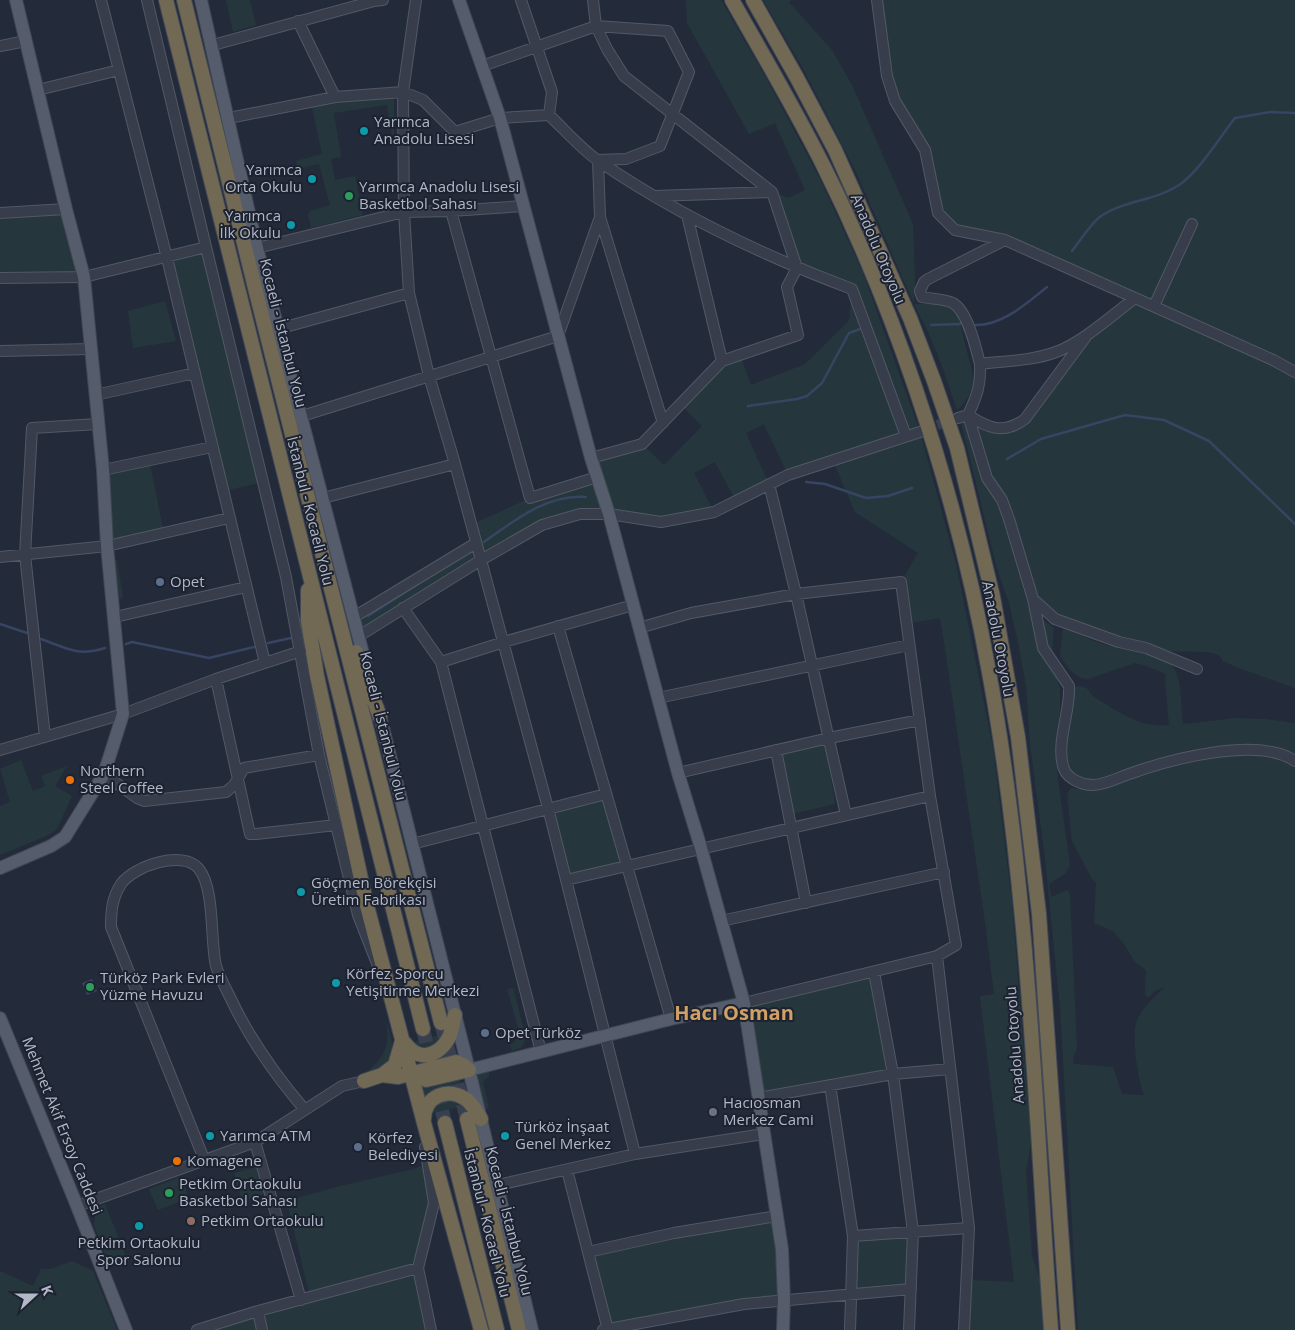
<svg xmlns="http://www.w3.org/2000/svg" width="1295" height="1330" viewBox="0 0 1295 1330" font-family="'Open Sans',sans-serif">
<style>
.green{fill:#25373c}
.water{fill:#374462}
.lines{fill:none;stroke-linecap:round;stroke-linejoin:round}
.stream{stroke:#374462;stroke-width:2.5}
.minor-tunnel{stroke:#384050;stroke-width:10;stroke-dasharray:10 5;stroke-linecap:butt}
.highway-tunnel{stroke:#384050;stroke-width:14;stroke-dasharray:14 7;stroke-linecap:butt}
.minor-casing{stroke:#525866;stroke-width:12}
.major-casing{stroke:#404654;stroke-width:14}
.highway-casing{stroke:#424856;stroke-width:16}
.minor{stroke:#373d4b;stroke-width:10}
.major{stroke:#555c6b;stroke-width:12}
.highway{stroke:#716954;stroke-width:14}
.culture-dot{fill:#0f9aa8;stroke:#1c2230;stroke-width:2}
.leisure-dot{fill:#2e9e5b;stroke:#1c2230;stroke-width:2}
.service-dot{fill:#5c6f8a;stroke:#1c2230;stroke-width:2}
.food-dot{fill:#e8710a;stroke:#1c2230;stroke-width:2}
.worship-dot{fill:#6b7280;stroke:#1c2230;stroke-width:2}
.education-dot{fill:#8d6e63;stroke:#1c2230;stroke-width:2}
.labels{text-anchor:middle;stroke-width:4;stroke-linejoin:round;paint-order:stroke}
.poi-label{font-size:15px;fill:#b2b8c7;stroke:#1c2230;text-anchor:start}
.street-label{font-size:15px;fill:#b2b8c7;stroke:#1c2230}
.district-label{font-size:20px;font-weight:bold;fill:#d1a063;stroke:#1c2230}
</style>
<rect width="100%" height="100%" fill="#232b3b"/>
<path class="green" d="M 226,0 L 250,0 L 256,25 L 233,32 Z
M 686,0 L 721,0 L 766,78 L 820,179 L 863,273 L 920,432 L 957,568 L 993,748 L 1012,903 L 1031,1142 L 1026,1172 L 1032,1256 L 1041,1281 L 1044,1330 L 964,1330 L 967,1280 L 1014,1282 L 980,996 L 994,994 L 986,929 L 945,648 L 940,618 L 906,624 L 901,582 L 918,553 L 855,512 L 833,461 L 788,475 L 764,424 L 746,433 L 769,484 L 736,501 L 715,462 L 694,473 L 714,512 L 661,522 L 609,514 L 542,525 L 359,636 L 354,617 L 476,543 L 471,525 L 530,498 L 597,477 L 591,458 L 642,444 L 664,465 L 702,426 L 681,405 L 722,361 L 740,354 L 751,385 L 805,364 L 849,320 L 852,289 L 797,268 L 772,192 L 789,198 L 805,190 L 775,123 L 749,134 L 687,23 Z
M 763,0 L 792,0 L 789,2 L 832,50 L 852,85 L 913,224 L 915,280 L 914,304 L 948,304 L 953,306 C 961,320 962,333 966,348 C 973,375 980,388 957,410 L 942,366 L 929,334 L 914,304 L 856,172 L 805,72 Z
M 877,0 L 1295,0 L 1295,688 L 1236,667 L 1223,661 L 1219,655 L 1208,652 L 1170,651 L 1077,623 L 1050,610 L 1039,597 L 1029,577 L 1026,587 L 1033,628 L 1040,654 L 1057,679 L 1060,688 L 1060,711 L 1056,740 L 1058,780 L 1070,865 L 1066,873 L 1049,884 L 1051,897 L 1068,890 L 1070,895 L 1077,1048 L 1073,1058 L 1074,1064 L 1113,1067 L 1122,1094 L 1144,1095 C 1138,1080 1132,1040 1136,1024 C 1139,1010 1155,997 1165,987 L 1155,991 L 1148,998 L 1145,995 L 1146,970 L 1135,962 L 1124,944 L 1113,931 L 1094,923 L 1096,883 L 1091,877 L 1072,841 L 1067,794 L 1071,788 C 1082,789 1096,791 1106,788 C 1110,786 1113,784 1116,782 C 1161,766 1253,737 1295,768 L 1295,1330 L 1078,1330 L 1060,1007 L 1045,858 L 1030,744 L 1026,686 L 1019,647 L 1009,603 L 997,569 L 961,422 L 968,423 L 985,484 L 1002,511 L 968,415 L 986,426 L 1018,424 L 1089,333 L 1134,298 L 1005,240 L 955,230 L 938,213 L 925,150 L 895,101 Z
M 394,96 L 394,149 L 387,105 L 334,113 L 341,157 L 331,159 L 335,180 L 355,176 L 363,215 L 311,228 L 308,214 L 310,211 L 330,205 L 319,164 L 298,169 L 296,161 L 322,154 L 312,107 L 339,100 Z
M 66,209 L 84,277 L 0,278 L 0,213 Z
M 206,247 L 264,482 L 223,491 L 167,258 Z
M 165,301 L 176,341 L 133,348 L 128,311 Z
M 149,460 L 164,533 L 107,546 L 103,470 Z
M 114,558 L 117,561 L 123,597 L 118,600 Z
M 1043,620 L 1054,628 L 1052,651 C 1044,644 1040,631 1043,620 Z
M 1063,629 C 1077,632 1089,640 1103,644 C 1121,649 1166,652 1175,670 C 1182,684 1181,708 1183,724 L 1237,718 L 1264,719 L 1295,723 L 1295,754 L 1283,749 L 1263,746 L 1220,746 L 1188,750 L 1097,781 C 1089,781 1081,781 1075,775 C 1058,760 1071,711 1073,689 C 1076,686 1079,685 1083,687 C 1089,688 1090,694 1094,697 C 1117,711 1141,729 1169,725 L 1165,678 L 1166,674 L 1147,666 L 1135,663 L 1088,679 C 1076,679 1065,665 1060,655 Z
M 826,743 L 835,804 L 792,814 L 779,754 Z
M 21,760 L 33,791 L 45,786 L 41,776 L 67,766 L 55,786 L 72,796 L 57,829 L 49,835 L 0,855 L 0,806 L 10,802 L 0,769 Z
M 606,794 L 627,866 L 566,880 L 548,808 Z
M 874,972 L 893,1074 L 758,1098 L 744,1003 Z
M 513,988 L 526,1038 L 522,1047 L 512,1051 L 510,1044 L 514,1043 L 520,1034 L 507,989 Z
M 386,1021 C 395,1047 399,1063 367,1072 C 385,1056 391,1045 386,1021 Z
M 443,1034 L 443,1040 L 425,1051 L 411,1043 Z
M 489,1070 L 489,1076 L 483,1082 L 489,1108 L 483,1110 L 476,1077 L 483,1071 Z
M 459,1079 L 462,1091 L 425,1099 L 423,1088 Z
M 442,1098 L 458,1100 L 461,1105 L 460,1107 L 432,1113 L 430,1112 Z
M 423,1165 L 434,1203 L 418,1268 L 431,1330 L 197,1330 L 310,1297 L 287,1201 L 340,1186 L 414,1169 Z
M 256,1167 L 264,1194 L 242,1201 L 234,1173 Z
M 180,1177 L 189,1198 L 158,1210 L 149,1189 Z
M 105,1204 L 127,1259 L 109,1265 L 94,1225 L 96,1208 Z
M 777,1216 L 784,1300 L 608,1329 L 588,1252 Z
M 913,1232 L 911,1289 L 852,1293 L 853,1236 Z
M 72,1261 L 93,1271 L 117,1330 L 0,1330 L 0,1271 L 33,1286 L 41,1269 L 51,1269 Z"/>
<path class="water" d="M 92,979 L 97,991 L 87,995 L 82,983 Z"/>
<g class="lines">
<path class="stream" d="M 1072,251 C 1080,241 1091,223 1101,216 C 1125,200 1155,201 1179,185 C 1198,173 1220,137 1235,118 L 1270,112 L 1295,113
M 931,325 L 960,324
M 975,325 C 1002,326 1027,303 1047,287
M 748,406 L 797,399 L 807,396 L 822,383 L 849,333 L 860,329
M 1007,459 L 1041,439 L 1125,415 L 1164,420 L 1209,441 L 1295,524
M 806,482 L 825,484 L 866,498 L 888,496 L 912,488
M 484,542 C 515,520 547,494 586,497
M 368,616 L 418,584
M 0,624 L 27,633
M 41,639 C 67,648 77,657 105,648
M 268,643 L 291,638
M 126,644 L 132,642 L 209,658 L 254,647"/>
<path class="minor-tunnel" d="M 923,430 L 954,419"/>
<path class="highway-tunnel" d="M 441,1023 L 467,1119
M 423,1029 L 445,1123"/>
<g class="minor-casing">
<path id="minor" d="M 101,0 L 167,258 L 265,663
M 147,0 L 206,247
M 416,0 L 403,92 L 404,212 L 409,293 L 429,376 L 455,464 L 548,808 L 635,1154
M 521,0 L 552,92 L 549,115
M 877,0 L 887,76 L 895,101 L 925,150 L 938,213 L 955,230 L 1005,240 L 1135,298
M 298,21 L 335,97
M 213,45 L 374,1 L 383,0
M 0,46 L 26,41
M 482,66 L 596,26 L 668,31 L 689,72 L 660,146 L 626,159 L 598,160 L 600,217 L 663,423
M 38,90 L 119,70
M 229,118 L 335,97 L 403,92 L 423,100 L 455,132 L 500,118 L 549,115 C 565,130 581,149 600,162 C 678,215 764,256 852,289 L 906,436
M 655,196 L 772,192
M 451,211 L 530,498 L 597,477
M 0,213 L 66,209
M 687,215 L 722,361
M 257,248 L 404,212 L 451,211 L 523,206
M 0,278 L 84,277 L 206,247 L 286,577 L 319,755 L 358,915 L 378,966
M 1154,306 L 1192,224
M 278,329 L 409,293
M 0,351 L 91,349
M 980,364 C 976,348 968,312 953,303 C 945,299 931,299 922,297 L 920,291 L 924,282 L 928,279 L 1005,240
M 1295,372 L 1273,360 L 1135,298 C 1111,316 1083,342 1056,352 C 1032,361 1005,361 980,364 C 981,385 977,396 968,415 L 987,478 L 1002,500 L 1009,519 L 1033,599 L 1043,648 L 1069,686 C 1071,710 1055,744 1064,769 C 1068,779 1082,785 1092,785 C 1106,785 1119,777 1132,773 C 1171,759 1258,736 1295,761
M 95,395 L 195,373
M 968,415 C 988,428 1003,435 1025,419 L 1085,338
M 302,416 L 558,336 L 600,217
M 958,418 L 968,415
M 591,458 L 642,444 L 722,361 L 798,335 L 787,287 L 797,268 L 772,192 L 624,76 L 607,49 L 596,26 L 593,0
M 103,470 L 212,447
M 769,484 L 796,594 L 846,815
M 323,498 L 455,464
M 0,557 L 107,546 L 229,518
M 1033,599 L 1055,619 L 1119,642 L 1146,648 L 1197,669
M 403,608 L 441,662 L 541,1052
M 115,617 L 246,587
M 354,617 L 476,543
M 558,626 L 671,1019
M 639,628 L 691,613 L 796,594 L 901,582 L 930,796 L 956,945 L 937,956 L 744,1003
M 359,636 L 481,560 L 542,525 L 580,514 L 609,514 L 661,522 L 714,512 L 788,475 L 920,432
M 441,662 L 504,642 L 633,605
M 216,679 L 250,834 L 256,834 L 336,825
M 658,698 L 909,645
M 45,737 L 25,555 L 32,428 L 98,424
M 0,750 L 123,714 L 216,679 L 301,651
M 776,750 L 806,903
M 678,773 L 829,738 L 920,720
M 104,774 L 137,798 L 144,801 L 226,792 L 234,785 L 244,768 L 319,755
M 412,844 L 606,794
M 566,880 L 930,796
M 721,921 L 944,872
M 937,956 L 969,1228 L 964,1330
M 874,972 L 893,1074 L 913,1232 L 909,1330
M 830,1085 L 853,1236 L 850,1330
M 758,1098 L 893,1074 L 950,1069
M 255,1142 L 301,1300
M 425,1147 L 434,1203 L 418,1268 L 431,1330
M 204,1159 L 111,927 C 111,911 112,898 121,884 C 134,866 183,849 199,869 C 215,889 210,940 216,966 C 219,976 225,987 230,997 C 249,1038 275,1075 305,1110
M 567,1170 L 608,1330
M 498,1185 L 635,1154 L 764,1134
M 77,1206 L 255,1142 L 342,1086 L 364,1081
M 853,1236 L 969,1228
M 588,1252 L 674,1233 L 777,1216
M 258,1311 L 262,1330
M 197,1330 L 258,1311 L 418,1268
M 603,1330 L 744,1304 L 911,1289"/>
</g>
<g class="major-casing">
<path id="major" d="M 201,0 L 257,248 L 366,665
M 459,0 L 500,118 L 591,458 L 609,514 L 678,773 L 701,848 L 744,1003 L 782,1249 L 784,1300 L 783,1330
M 378,708 L 469,1070 L 532,1330
M 0,868 L 51,846 L 65,837 L 104,774 L 123,714 L 107,546 L 103,470 L 84,277 L 66,209 L 16,0
M 0,1018 L 75,1201 L 126,1330
M 469,1070 L 671,1019 L 744,1003"/>
</g>
<g class="highway-casing">
<path id="highway" d="M 166,0 L 423,1029
M 184,0 L 256,292 L 441,1023
M 732,0 C 763,55 795,109 823,165 C 859,237 890,313 916,390 C 947,482 972,577 989,672 C 1029,888 1035,1112 1051,1330
M 753,0 L 797,78 L 835,150 L 910,318 L 934,381 L 957,448 L 993,597 L 1018,737 L 1039,914 L 1068,1330
M 308,590 L 308,621 L 317,676 L 366,902 L 424,1123 L 481,1330
M 356,652 L 380,717
M 403,1041 C 407,1046 412,1052 418,1054 C 432,1059 445,1047 450,1035 C 452,1029 453,1022 455,1015
M 382,1075 L 395,1065 L 402,1041
M 426,1080 L 469,1070
M 364,1081 L 382,1075 L 398,1077 L 456,1062 L 463,1065 L 469,1070
M 424,1119 C 424,1096 449,1086 467,1100 C 473,1105 477,1112 481,1119
M 467,1119 L 519,1330
M 445,1123 L 497,1330"/>
</g>
<use href="#minor" class="minor"/>
<use href="#major" class="major"/>
<use href="#highway" class="highway"/>
</g>
<g class="culture-dot">
<circle cx="364" cy="131" r="5"/>
<circle cx="312" cy="179" r="5"/>
<circle cx="291" cy="225" r="5"/>
<circle cx="301" cy="892" r="5"/>
<circle cx="336" cy="983" r="5"/>
<circle cx="210" cy="1136" r="5"/>
<circle cx="505" cy="1136" r="5"/>
<circle cx="139" cy="1226" r="5"/>
</g>
<g class="leisure-dot">
<circle cx="349" cy="196" r="5"/>
<circle cx="90" cy="987" r="5"/>
<circle cx="169" cy="1193" r="5"/>
</g>
<g class="service-dot">
<circle cx="160" cy="582" r="5"/>
<circle cx="485" cy="1033" r="5"/>
<circle cx="358" cy="1147" r="5"/>
</g>
<g class="food-dot">
<circle cx="70" cy="780" r="5"/>
<circle cx="177" cy="1161" r="5"/>
</g>
<circle class="worship-dot" cx="713" cy="1112" r="5"/>
<circle class="education-dot" cx="191" cy="1221" r="5"/>
<g class="labels">
<g class="poi-label">
<text x="374" y="127">Yarımca<tspan x="374" dy="17">Anadolu Lisesi</tspan></text>
<text x="302" y="175" text-anchor="end">Yarımca<tspan x="302" dy="17">Orta Okulu</tspan></text>
<text x="359" y="192">Yarımca Anadolu Lisesi<tspan x="359" dy="17">Basketbol Sahası</tspan></text>
<text x="281" y="221" text-anchor="end">Yarımca<tspan x="281" dy="17">İlk Okulu</tspan></text>
<text x="170" y="587">Opet</text>
<text x="80" y="776">Northern<tspan x="80" dy="17">Steel Coffee</tspan></text>
<text x="311" y="888">Göçmen Börekçisi<tspan x="311" dy="17">Üretim Fabrikası</tspan></text>
<text x="346" y="979">Körfez Sporcu<tspan x="346" dy="17">Yetişitirme Merkezi</tspan></text>
<text x="100" y="983">Türköz Park Evleri<tspan x="100" dy="17">Yüzme Havuzu</tspan></text>
<text x="495" y="1038">Opet Türköz</text>
<text x="723" y="1108">Hacıosman<tspan x="723" dy="17">Merkez Cami</tspan></text>
<text x="515" y="1132">Türköz İnşaat<tspan x="515" dy="17">Genel Merkez</tspan></text>
<text x="220" y="1141">Yarımca ATM</text>
<text x="368" y="1143">Körfez<tspan x="368" dy="17">Belediyesi</tspan></text>
<text x="187" y="1166">Komagene</text>
<text x="179" y="1189">Petkim Ortaokulu<tspan x="179" dy="17">Basketbol Sahası</tspan></text>
<text x="201" y="1226">Petkim Ortaokulu</text>
<text x="139" y="1248" text-anchor="middle">Petkim Ortaokulu<tspan x="139" dy="17">Spor Salonu</tspan></text>
</g>
<g class="street-label">
<text transform="translate(878 249) rotate(67)" y="5">Anadolu Otoyolu</text>
<text transform="translate(283 333) rotate(76)" y="5">Kocaeli - İstanbul Yolu</text>
<text transform="translate(310 511) rotate(76)" y="5">İstanbul - Kocaeli Yolu</text>
<text transform="translate(998 639) rotate(79)" y="5">Anadolu Otoyolu</text>
<text transform="translate(383 726) rotate(76)" y="5">Kocaeli - İstanbul Yolu</text>
<text transform="translate(1015 1045) rotate(-94)" y="5">Anadolu Otoyolu</text>
<text transform="translate(62 1126) rotate(68)" y="5">Mehmet Akif Ersoy Caddesi</text>
<text transform="translate(509 1221) rotate(76)" y="5">Kocaeli - İstanbul Yolu</text>
<text transform="translate(487 1223) rotate(76)" y="5">İstanbul - Kocaeli Yolu</text>
</g>
<g class="district-label">
<text x="734" y="1020">Hacı Osman</text>
</g>
</g>
<g transform="translate(35 1295) rotate(69)" stroke="#1c2230" stroke-width="4" paint-order="stroke">
<path d="M0-4L9 19L0 12L-9 19Z" fill="#b2b8c7"/>
<text y="-8" font-size="14" font-weight="bold" text-anchor="middle" fill="#b2b8c7">K</text>
</g>
</svg>
